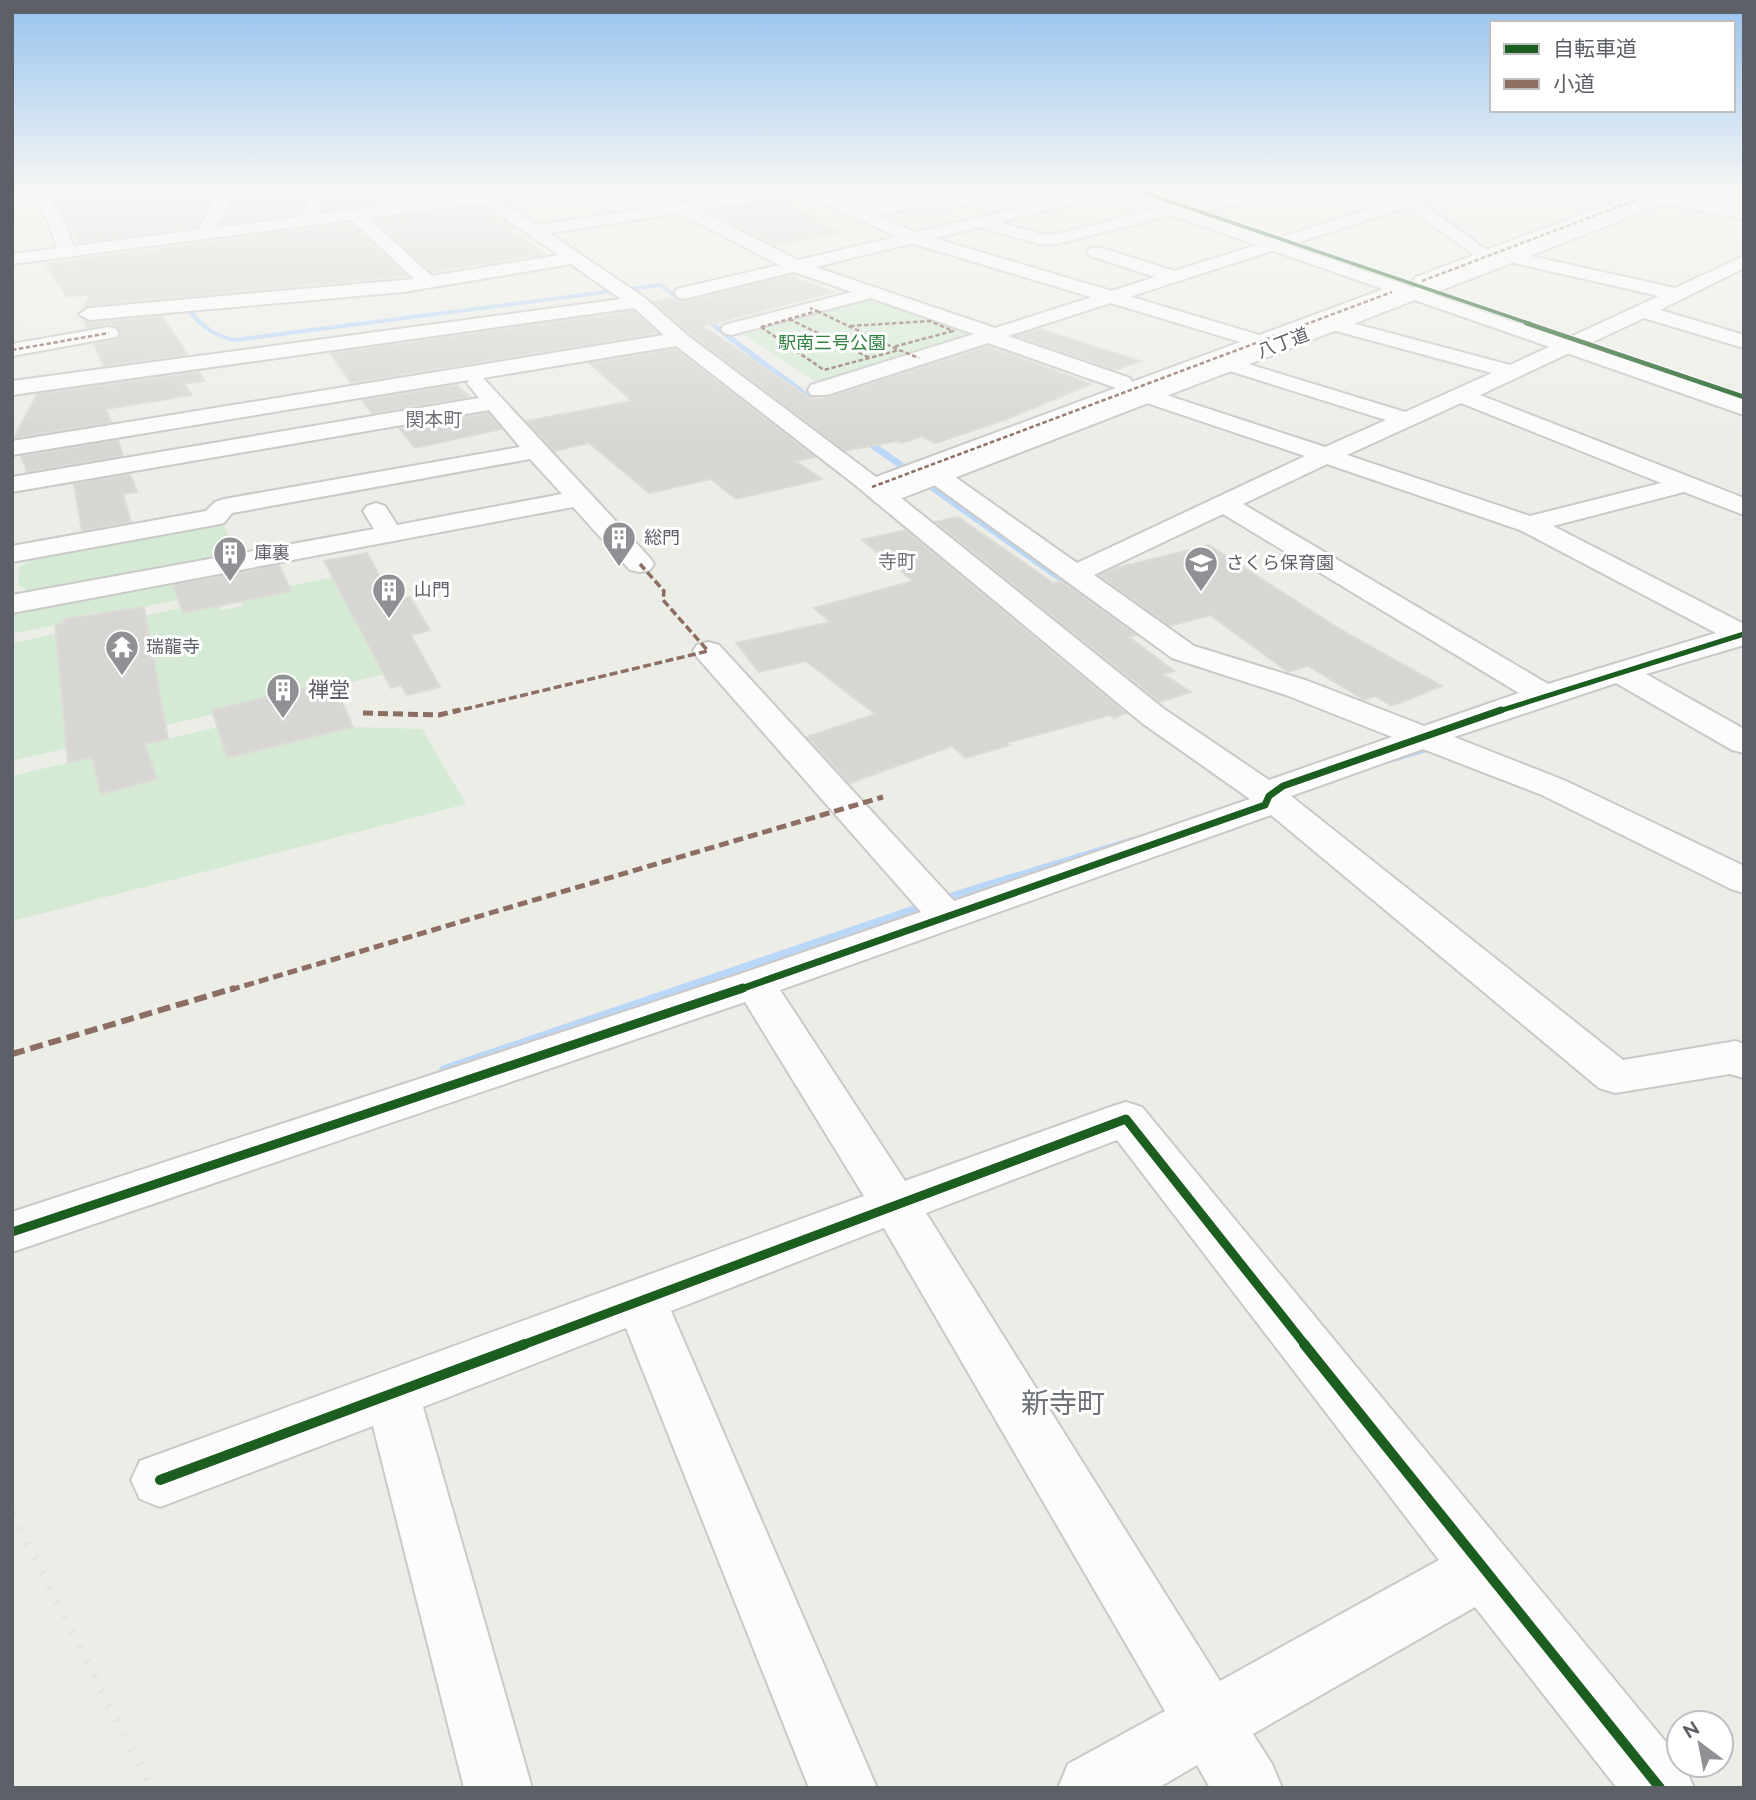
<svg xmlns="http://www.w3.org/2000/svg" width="1756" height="1800" viewBox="0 0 1756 1800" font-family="Raleway,'Noto Sans JP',sans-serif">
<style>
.green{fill:#d5ead5;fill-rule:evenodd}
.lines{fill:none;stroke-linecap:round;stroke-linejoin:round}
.stream{fill:#bbd7f8;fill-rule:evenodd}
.building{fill:#d7d6d3;stroke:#dcdcd7;stroke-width:2}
.street-casing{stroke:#c9cac8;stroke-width:4}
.secondary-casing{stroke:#cacac9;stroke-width:4}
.street{fill:#fcfcfc;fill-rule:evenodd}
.secondary{fill:#fcfcfc;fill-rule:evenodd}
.rail-far1{stroke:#e4e4e3;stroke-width:2.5;stroke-dasharray:1 4.5;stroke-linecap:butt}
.rail{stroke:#e4e4e3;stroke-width:8;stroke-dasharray:2.5 14;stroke-linecap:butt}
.quiet-far3{stroke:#8d6e63;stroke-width:2.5;stroke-dasharray:4.5 2.5;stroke-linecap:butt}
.quiet-far2{stroke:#8d6e63;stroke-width:3.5;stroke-dasharray:8 3.5;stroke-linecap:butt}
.quiet-far1{stroke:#8d6e63;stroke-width:5;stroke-dasharray:10 5;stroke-linecap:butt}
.quiet{stroke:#8d6e63;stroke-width:6;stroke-dasharray:13 6;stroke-linecap:butt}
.cycleway-far5-casing{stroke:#fff;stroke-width:5}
.cycleway-far4-casing{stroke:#fff;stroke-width:7}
.cycleway-far3-casing{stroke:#fff;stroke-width:9}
.cycleway-far2-casing{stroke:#fff;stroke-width:11}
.cycleway-far1-casing{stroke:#fff;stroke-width:13}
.cycleway-casing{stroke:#fff;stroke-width:15}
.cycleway-far5{stroke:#1b5e20;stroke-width:3.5}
.cycleway-far4{stroke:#1b5e20;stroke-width:4.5}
.cycleway-far3{stroke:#1b5e20;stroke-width:5}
.cycleway-far2{stroke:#1b5e20;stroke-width:7}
.cycleway-far1{stroke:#1b5e20;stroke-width:9}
.cycleway{stroke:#1b5e20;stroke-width:10}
.labels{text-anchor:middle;stroke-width:6;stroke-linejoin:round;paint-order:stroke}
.far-park-label{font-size:18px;fill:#31813f;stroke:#fff}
.far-street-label{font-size:18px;fill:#5d6066;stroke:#fff}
.far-poi-label{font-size:18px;fill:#5d6066;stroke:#fff;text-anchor:start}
.far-neighbourhood-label{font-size:19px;fill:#6e7278;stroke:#fff}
.poi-label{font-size:21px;fill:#5d6066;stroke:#fff;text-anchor:start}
.near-neighbourhood-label{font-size:28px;fill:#6e7278;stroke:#fff}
</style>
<rect width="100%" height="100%" fill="#edede8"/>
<path class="green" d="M 864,297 L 976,336 L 819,384 L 736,330 Z
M 224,525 L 238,558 L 61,589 L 30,591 L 18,585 L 19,567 L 30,560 Z
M 345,575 L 350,611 L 368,644 L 378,642 L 394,672 L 335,686 L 332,682 L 213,710 L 214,714 L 12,761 L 12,643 L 181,608 L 183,613 L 219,606 L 221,610 L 243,606 L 242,601 L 290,591 L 289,586 ZM 152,653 L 159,692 L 63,712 L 60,672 Z
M 172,580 L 178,600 L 104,615 L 102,611 L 64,619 L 64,623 L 12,634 L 12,608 Z
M 218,727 L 228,758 L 353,727 L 422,729 L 466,804 L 13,921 L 12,776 Z"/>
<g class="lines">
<path class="stream" d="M 1407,191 L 1412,191 L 1476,239 L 1476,241 L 1472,241 Z
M 661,283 L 819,401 L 819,405 L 813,405 L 660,287 L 234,342 C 212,337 199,327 185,309 L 190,308 C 203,323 214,334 234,338 Z
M 858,435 L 864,435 L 1135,627 L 1135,631 L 1129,631 L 858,439 Z
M 1430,745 L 1435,748 L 1434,750 L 1380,766 L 1375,763 L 1376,761 Z
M 1132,837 L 1138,840 L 1136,842 L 973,894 L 451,1074 L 441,1074 L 439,1070 L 441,1066 L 965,888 Z"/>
</g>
<path class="building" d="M 86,191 L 217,191 L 197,228 L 80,243 L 51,195 Z
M 239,191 L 307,191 L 300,214 L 220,224 Z
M 648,191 L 749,191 L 671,202 Z
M 363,198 L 374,205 L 322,211 L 325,203 Z
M 782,201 L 827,222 L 819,223 L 842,233 L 775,245 L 708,211 Z
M 477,206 L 514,229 L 511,230 L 544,254 L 432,272 L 373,220 Z
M 350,223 L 407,276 L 89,305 L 84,308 L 91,294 L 67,297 L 46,264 Z
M 789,276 L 833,292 L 703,326 L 811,399 L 828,397 L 988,346 L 1091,384 L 1007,419 L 936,443 L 921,436 L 903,443 L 896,441 L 845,451 L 689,333 L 654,302 L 671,299 L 685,302 Z
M 633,311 L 658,333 L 351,383 L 330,353 Z
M 162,316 L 188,355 L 104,366 L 94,344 L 116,340 L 121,331 L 110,324 L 87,328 L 83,319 L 89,323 Z
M 1040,329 L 1141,361 L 1115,370 L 1016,336 Z
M 675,349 L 815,457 L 795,461 L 822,479 L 736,499 L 711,479 L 649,493 L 589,443 L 554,451 L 527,421 L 632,401 L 589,363 Z
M 199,372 L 205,381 L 184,384 L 192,395 L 106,409 L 111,422 L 14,438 L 37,394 Z
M 456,385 L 471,397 L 372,413 L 362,400 Z
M 488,413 L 502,429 L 415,448 L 399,428 Z
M 118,440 L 123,456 L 27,472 L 21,456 Z
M 130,474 L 137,492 L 123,494 L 131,522 L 82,531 L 74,484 Z
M 958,517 L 1053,583 L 1061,581 L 1136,635 L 1129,637 L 1174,671 L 1163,674 L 1191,692 L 1160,702 L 935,522 Z
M 905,530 L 1126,713 L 1114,718 L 1110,715 L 1007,743 L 1010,745 L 966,758 L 952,746 L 850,783 L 807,737 L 875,714 L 806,661 L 759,672 L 736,643 L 830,622 L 814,608 L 913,581 L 862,540 Z
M 1209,545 L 1338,628 L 1442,686 L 1392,706 L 1375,696 L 1364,700 L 1308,666 L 1288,672 L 1210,615 L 1170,626 L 1099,575 L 1116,568 Z
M 367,553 L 393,601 L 410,597 L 430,630 L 411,635 L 440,687 L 407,695 L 401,685 L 391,688 L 324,561 Z
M 279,565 L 291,591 L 183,613 L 173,585 Z
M 144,607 L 168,739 L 145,744 L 157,779 L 101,794 L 92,757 L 68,763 L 55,625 L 64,623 L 63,619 Z
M 333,682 L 353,727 L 227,758 L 212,710 Z"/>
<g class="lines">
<g class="street-casing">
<path id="street" d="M 29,191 L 45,191 L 64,221 L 76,252 L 73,256 L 67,257 L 58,252 L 48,221 Z
M 220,191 L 236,191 L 210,238 L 198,238 L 196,234 Z
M 310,191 L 326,191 L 317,220 L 309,225 L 301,220 Z
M 464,191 L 482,191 L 537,225 L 765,191 L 803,191 L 795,196 L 699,210 L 798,260 L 1091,191 L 1118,191 L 1115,194 L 1000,222 L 1040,234 L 1057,234 C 1135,215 1217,188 1298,191 L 1290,196 L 1164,217 L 1057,244 L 1039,244 L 980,227 L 815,267 L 995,328 L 1155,277 L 1090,256 L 1087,252 L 1090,248 L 1102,248 L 1174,271 L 1398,200 L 1387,191 L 1405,191 L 1412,196 L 1428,191 L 1451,191 L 1448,194 L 1422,203 L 1486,250 L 1629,197 L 1624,193 L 1626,191 L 1667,191 L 1664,194 L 1744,209 L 1744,219 L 1648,201 L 1513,252 L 1675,288 L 1744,256 L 1744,268 L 1660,310 L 1744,335 L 1744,348 L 1644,318 L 1480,395 L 1744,498 L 1744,515 L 1684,492 L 1553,526 L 1744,624 L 1744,645 L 1646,674 L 1744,729 L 1744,753 L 1732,750 L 1616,683 L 1454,737 L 1566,781 L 1744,866 L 1744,893 L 1731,889 L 1542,795 L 1423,749 L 1291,796 L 1623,1060 L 1736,1041 L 1744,1044 L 1744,1078 L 1730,1074 L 1615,1093 L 1599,1088 L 1271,815 L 780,990 L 905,1181 L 1110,1107 L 1126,1102 L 1142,1107 L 1679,1758 L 1679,1765 L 1684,1765 L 1694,1788 L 1617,1788 L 1475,1607 L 1253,1734 L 1272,1764 L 1282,1788 L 1210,1788 L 1197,1765 L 1158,1788 L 1058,1788 L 1068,1764 L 1165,1711 L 884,1228 L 671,1311 L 877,1788 L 809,1788 L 626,1328 L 423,1407 L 532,1788 L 464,1788 L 373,1426 L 160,1507 L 140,1499 L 131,1480 L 140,1461 L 864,1196 L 745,1002 L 12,1252 L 12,1212 L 740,974 L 921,912 L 697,657 L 693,651 L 697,645 L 708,642 L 719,645 L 954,901 L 1250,799 L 1142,723 L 854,484 L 676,346 L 483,378 L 650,558 L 654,564 L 650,570 L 640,572 L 630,570 L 573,507 L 12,613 L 12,595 L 374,529 L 363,511 L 367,506 L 376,503 L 385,506 L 397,525 L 562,494 L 530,459 L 232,513 L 224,523 L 215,525 L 12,562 L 12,546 L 206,511 L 215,502 L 224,499 L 520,447 L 489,410 L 12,492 L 12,477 L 479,398 L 467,383 L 469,380 L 12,455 L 12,441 L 664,335 L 634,308 L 12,395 L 12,381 L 621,299 L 571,264 L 403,292 L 89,320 L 79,314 L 89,308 L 414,279 L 349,218 L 347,215 L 349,212 L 361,212 L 432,276 L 559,255 ZM 1408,207 L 1474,255 L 1416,277 L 1413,281 L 1416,285 L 1428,285 L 1501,257 L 1510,262 L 1659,296 L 1510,365 L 1337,319 L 1399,296 L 1401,292 L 1392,286 L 1132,382 L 1130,378 L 1008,336 ZM 680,213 L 779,265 L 677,289 L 675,293 L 677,297 L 684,299 L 794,272 L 852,292 L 724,325 L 721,329 L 724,333 L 731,335 L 871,298 L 974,334 L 811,385 L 808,390 L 811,395 L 827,395 L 988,343 L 1116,388 L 876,477 L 687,335 L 645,298 L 549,233 ZM 1323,325 L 1325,328 L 1492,373 L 1405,412 L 1232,359 ZM 1217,365 L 1220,368 L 1386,420 L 1325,447 L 1151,390 ZM 1135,396 L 1138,400 L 1305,456 L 1077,563 L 948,472 L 940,470 ZM 1461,403 L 1661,483 L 1530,516 L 1347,455 ZM 1327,464 L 1520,530 L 1716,633 L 1548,684 L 1243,504 ZM 929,474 L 927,477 L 930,482 L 1172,658 L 1286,695 L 1392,737 L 1269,780 L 1164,709 L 890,489 ZM 1223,514 L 1519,693 L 1424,726 L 1308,681 L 1194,646 L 1094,575 ZM 1117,1140 L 1439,1560 L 1220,1681 L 926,1213 Z
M 982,191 L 1001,193 L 998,196 L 946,209 L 912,209 L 860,219 L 852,214 C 866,200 924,201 944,199 C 957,198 970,194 982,191 Z
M 109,327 L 116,329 L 119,333 L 116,337 L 12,356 L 12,344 Z"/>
</g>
<g class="secondary-casing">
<path id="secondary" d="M 500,191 L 542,191 L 534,196 L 12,264 L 12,254 Z
M 799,191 L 820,191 L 920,234 L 1276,340 L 1397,294 L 1112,194 L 1109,191 L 1131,191 L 1414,288 L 1669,191 L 1691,191 L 1688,194 L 1432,294 L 1744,400 L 1744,415 L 1415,300 L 884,505 L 875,502 L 871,497 L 875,492 L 1257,347 L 908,242 Z"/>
</g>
<use href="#street" class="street"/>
<use href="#secondary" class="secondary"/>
<path class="rail-far1" d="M 12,335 L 146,191"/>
<path class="rail" d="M 12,1513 L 151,1788"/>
<path class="quiet-far3" d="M 1422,281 L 1659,191
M 817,311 L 899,350
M 789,319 L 870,358
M 850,326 L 930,321 L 953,331 L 893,347
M 761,327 L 824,370 L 899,350 L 919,358
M 761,327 L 817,311 L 810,308
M 12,350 L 109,333
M 872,487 L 1392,292"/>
<path class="quiet-far2" d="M 453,712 L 708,651 L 663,600 L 664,591 L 640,564"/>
<path class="quiet-far1" d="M 363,713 L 439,715 L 460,710
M 230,990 L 883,797"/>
<path class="quiet" d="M 12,1054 L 235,988"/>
<g class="cycleway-far5-casing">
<path id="cycleway-far5" d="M 1139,191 L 1531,324"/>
</g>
<g class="cycleway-far4-casing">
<path id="cycleway-far4" d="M 1526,323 L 1744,397"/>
</g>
<g class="cycleway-far3-casing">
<path id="cycleway-far3" d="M 1496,712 L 1744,634"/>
</g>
<g class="cycleway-far2-casing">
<path id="cycleway-far2" d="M 738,990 L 1265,805 L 1269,796 L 1283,786 L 1501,710"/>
</g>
<g class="cycleway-far1-casing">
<path id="cycleway-far1" d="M 12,1232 L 743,988
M 520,1346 L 1126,1119 L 1306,1346"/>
</g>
<g class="cycleway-casing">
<path id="cycleway" d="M 1304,1344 L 1660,1788
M 160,1480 L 525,1344"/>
</g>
<use href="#cycleway-far5" class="cycleway-far5"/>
<use href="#cycleway-far4" class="cycleway-far4"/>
<use href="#cycleway-far3" class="cycleway-far3"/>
<use href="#cycleway-far2" class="cycleway-far2"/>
<use href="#cycleway-far1" class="cycleway-far1"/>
<use href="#cycleway" class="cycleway"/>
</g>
<linearGradient id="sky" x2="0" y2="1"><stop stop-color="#96c2ee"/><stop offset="0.43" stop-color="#f7f7f5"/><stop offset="1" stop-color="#f7f7f5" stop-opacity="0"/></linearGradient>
<rect width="1756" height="443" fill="url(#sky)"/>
<defs>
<g id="building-pin" transform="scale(1.75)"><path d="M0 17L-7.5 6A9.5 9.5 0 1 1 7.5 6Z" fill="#8f9194" stroke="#fff"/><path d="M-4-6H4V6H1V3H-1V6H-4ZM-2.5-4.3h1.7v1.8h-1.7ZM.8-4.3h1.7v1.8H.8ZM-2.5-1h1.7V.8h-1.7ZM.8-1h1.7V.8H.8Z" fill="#fff"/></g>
<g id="school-pin" transform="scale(1.75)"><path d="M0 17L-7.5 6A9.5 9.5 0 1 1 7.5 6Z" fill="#8f9194" stroke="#fff"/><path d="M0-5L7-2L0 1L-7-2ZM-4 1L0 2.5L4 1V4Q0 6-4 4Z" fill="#fff"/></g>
<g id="temple-pin" transform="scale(1.75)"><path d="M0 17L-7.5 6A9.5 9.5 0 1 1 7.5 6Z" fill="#8f9194" stroke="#fff"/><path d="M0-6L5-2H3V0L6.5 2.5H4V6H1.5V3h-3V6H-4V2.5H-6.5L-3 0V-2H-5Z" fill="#fff"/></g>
</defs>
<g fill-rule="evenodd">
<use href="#building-pin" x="619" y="538"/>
<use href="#building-pin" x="230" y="553"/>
<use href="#school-pin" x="1201" y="563"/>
<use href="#building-pin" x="389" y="590"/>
<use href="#temple-pin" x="122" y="647"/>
<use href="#building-pin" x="283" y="690"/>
</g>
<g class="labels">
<g class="far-park-label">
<text x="832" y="349">駅南三号公園</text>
</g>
<g class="far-street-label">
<text transform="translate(1283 343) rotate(-21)" y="6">八丁道</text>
</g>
<g class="far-poi-label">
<text x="644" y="544">総門</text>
<text x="254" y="559">庫裏</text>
<text x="1226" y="569">さくら保育園</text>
<text x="414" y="596">山門</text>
<text x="146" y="653">瑞龍寺</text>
</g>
<g class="far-neighbourhood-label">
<text x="434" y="426">関本町</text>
<text x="897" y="568">寺町</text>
</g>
<g class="poi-label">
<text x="308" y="697">禅堂</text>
</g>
<g class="near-neighbourhood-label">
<text x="1063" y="1413">新寺町</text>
</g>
</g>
<rect width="1756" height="1800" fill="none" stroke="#5d6066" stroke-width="28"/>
<rect x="1490" y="21" width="245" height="91" fill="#ffffff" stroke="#bebfc2" stroke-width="2"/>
<rect x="1504" y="44" width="35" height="10" fill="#1b5e20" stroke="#bebfc2" stroke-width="2"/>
<text x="1553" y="56" font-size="21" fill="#5d6066">自転車道</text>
<rect x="1504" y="79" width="35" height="10" fill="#8d6e63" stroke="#bebfc2" stroke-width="2"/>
<text x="1553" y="91" font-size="21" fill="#5d6066">小道</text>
<g transform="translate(1700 1744) rotate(328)"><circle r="33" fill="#ffffff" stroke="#bebfc2" stroke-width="2"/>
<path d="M0-5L12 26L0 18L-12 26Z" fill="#8f9194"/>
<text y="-10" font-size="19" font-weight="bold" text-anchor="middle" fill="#5d6066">N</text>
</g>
</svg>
